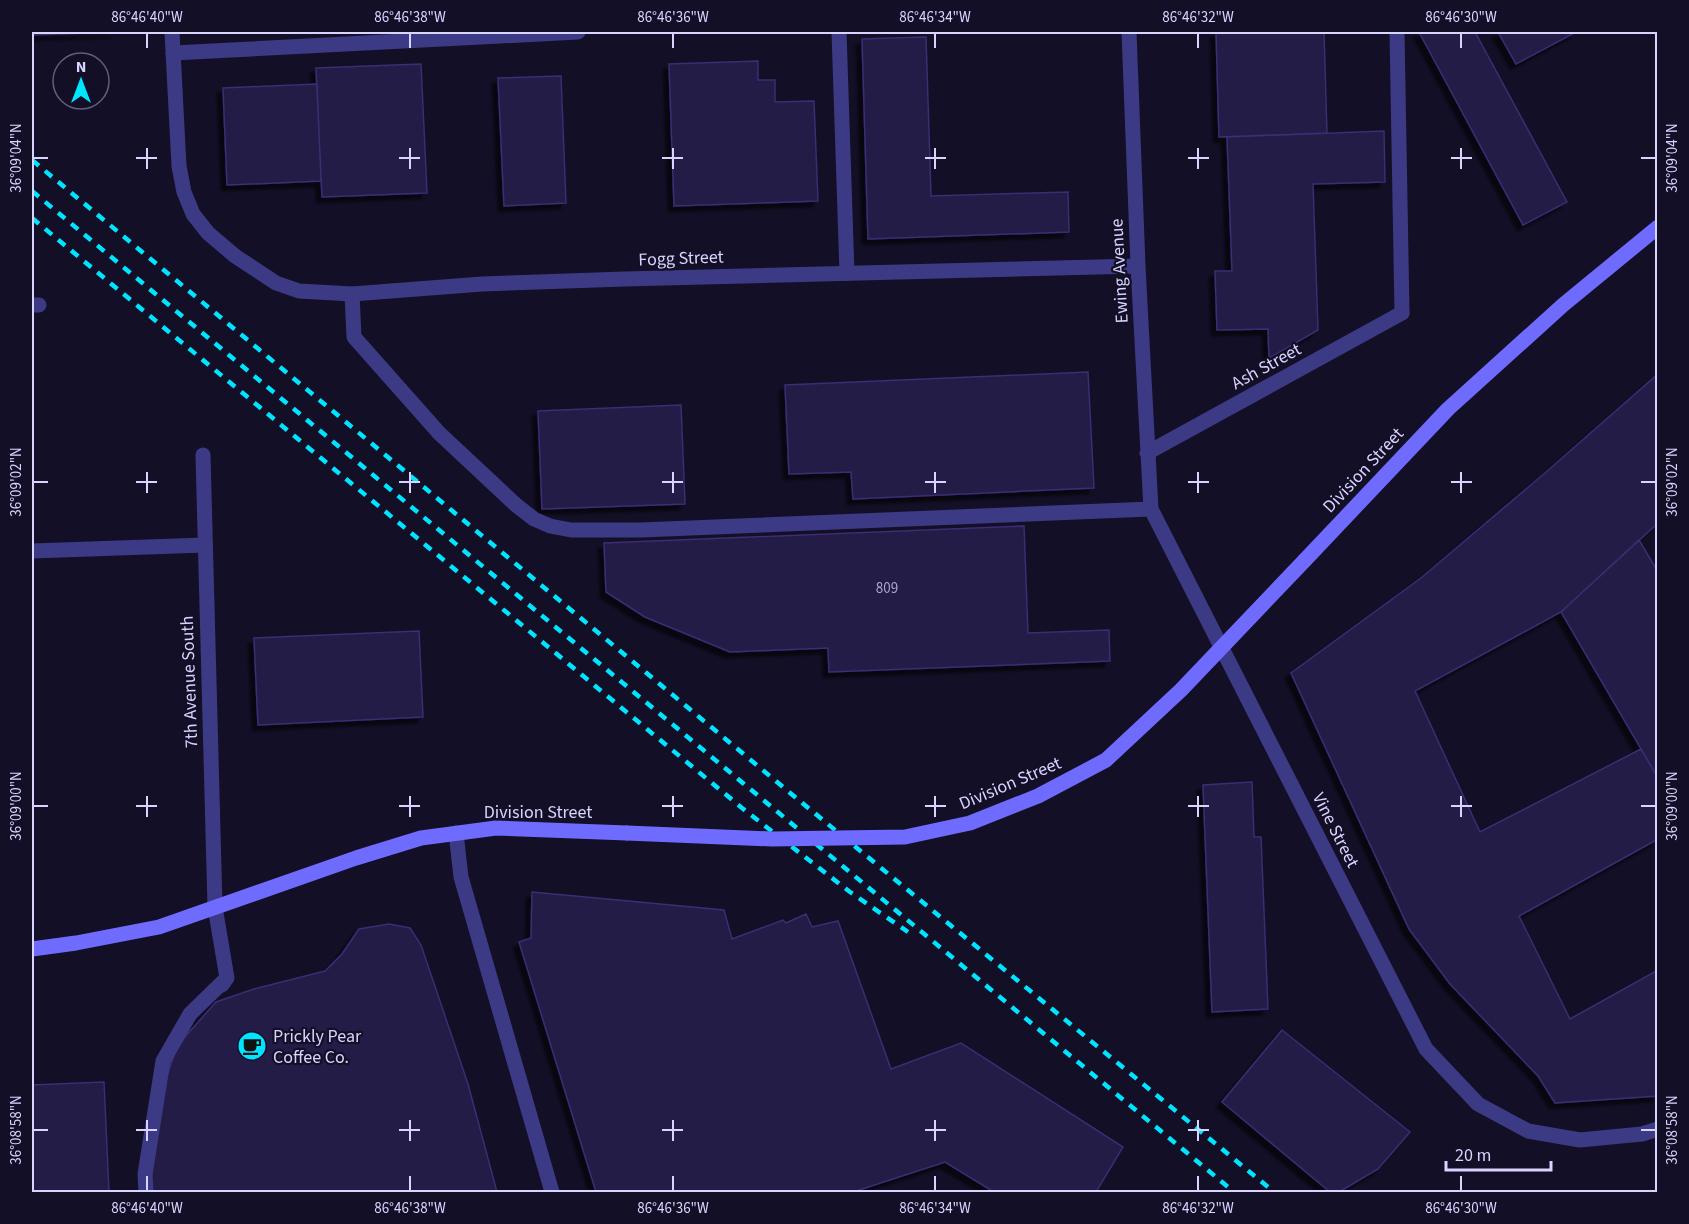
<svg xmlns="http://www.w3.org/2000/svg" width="1689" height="1224" viewBox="0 0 1689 1224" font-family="'Source Sans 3',sans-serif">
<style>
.building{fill:#241b47;stroke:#3b2d73;stroke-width:1.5;filter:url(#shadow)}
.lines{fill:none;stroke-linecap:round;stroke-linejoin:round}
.service{stroke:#3d3a85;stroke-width:15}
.minor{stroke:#3d3a85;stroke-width:15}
.secondary{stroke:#6f6bff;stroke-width:15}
.rail{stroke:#00e5ff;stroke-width:4.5;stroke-dasharray:9 8;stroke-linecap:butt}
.secondary-bridge{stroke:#6f6bff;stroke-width:15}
.ticks{fill:none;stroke:#d9d4ff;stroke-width:2}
.labels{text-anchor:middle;stroke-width:4.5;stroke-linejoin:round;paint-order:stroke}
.number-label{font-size:15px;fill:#aca6d1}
.street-label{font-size:18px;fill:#d9d4ff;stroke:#130f26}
.poi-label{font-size:18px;fill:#d9d4ff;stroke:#130f26;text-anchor:start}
.neatline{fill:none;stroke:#d9d4ff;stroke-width:2}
.ticks-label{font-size:15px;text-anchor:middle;fill:#d9d4ff}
</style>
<defs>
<filter id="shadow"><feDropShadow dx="-5.5" dy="5.5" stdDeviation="1.5" flood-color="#0009"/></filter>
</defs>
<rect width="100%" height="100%" fill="#130f26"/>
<path class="building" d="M 32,32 L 117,32 L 32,35 Z
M 1216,32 L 1324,32 L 1327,133 L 1219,137 Z
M 1419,32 L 1475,32 L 1567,202 L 1523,225 Z
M 1498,32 L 1576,32 L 1516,64 Z
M 926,37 L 931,196 L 1068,192 L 1069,232 L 868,239 L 862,39 Z
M 758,61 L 758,80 L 775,80 L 775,102 L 814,101 L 818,201 L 674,206 L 669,64 Z
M 421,64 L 427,193 L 322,197 L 316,68 Z
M 561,76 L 566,203 L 504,206 L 498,78 Z
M 317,84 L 321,181 L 227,185 L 223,88 Z
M 1384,131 L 1385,182 L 1313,184 L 1318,330 L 1269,358 L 1268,329 L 1217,330 L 1215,271 L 1232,271 L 1227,137 Z
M 1088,372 L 1094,488 L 853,499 L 851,472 L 789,474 L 785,385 Z
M 1658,374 L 1658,523 L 1561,612 L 1415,691 L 1480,832 L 1641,749 L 1658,778 L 1658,839 L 1519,916 L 1570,1019 L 1658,970 L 1658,1096 L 1555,1103 L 1538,1076 L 1450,984 L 1409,929 L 1291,673 L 1421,578 L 1545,473 Z
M 681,405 L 685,504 L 542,509 L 538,411 Z
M 1024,526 L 1028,633 L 1109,630 L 1110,661 L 829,672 L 828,648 L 730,652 L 645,617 L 606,592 L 604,543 Z
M 1639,540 L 1658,572 L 1658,778 L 1561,612 Z
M 419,631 L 423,717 L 258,725 L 254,638 Z
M 1252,782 L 1254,837 L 1261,837 L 1268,1009 L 1212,1012 L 1203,785 Z
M 532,892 L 724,910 L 732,939 L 783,920 L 786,923 L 806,914 L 812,927 L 838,921 L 891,1069 L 961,1043 L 1123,1147 L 1096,1192 L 994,1192 L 945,1162 L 853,1192 L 596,1192 L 519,942 L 531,938 Z
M 389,924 L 410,928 L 421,945 L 468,1084 L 497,1192 L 152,1192 L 151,1179 L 165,1082 L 177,1046 L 216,1002 L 254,989 L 325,971 L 342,954 L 359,929 Z
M 1282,1030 L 1410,1132 L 1378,1169 L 1339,1192 L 1330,1192 L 1222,1102 Z
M 104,1082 L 109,1192 L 32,1192 L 32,1085 Z"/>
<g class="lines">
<path class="service" d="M 839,32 L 847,273
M 1397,32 L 1402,313
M 173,53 L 578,32
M 352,294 L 354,337 L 439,433 L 516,505 L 534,519 L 550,526 L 571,530 L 641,530 L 1151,509
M 32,551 L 205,545
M 456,833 L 461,877 L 552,1192
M 215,907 L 227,978 L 222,985
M 146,1192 L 145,1174 L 163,1061 L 190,1014 L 227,978"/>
<path class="minor" d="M 172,32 L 179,166 L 184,192 L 193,214 L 208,233 L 235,256 L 276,283 L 299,291 L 352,294 L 482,284 L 625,279 L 1138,266
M 1129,32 L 1138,266 L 1151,509 L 1426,1049 L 1478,1104 L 1528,1131 L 1580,1140 L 1642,1134 L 1658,1129
M 32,305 L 39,305
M 1147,453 L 1402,313
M 203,455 L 215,907"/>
<path class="secondary" d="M 1305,560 L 1448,409 L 1563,305 L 1658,227
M 32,949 L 76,943 L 159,927 L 356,858 L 421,838 L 496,828 L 627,833"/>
<path class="rail" d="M 32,160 L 795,797 L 1274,1192
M 32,191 L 1234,1192
M 32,218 L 742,808 L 850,892 L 908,932"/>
<path class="secondary-bridge" d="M 627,833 L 772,839 L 905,837 L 970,823 L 1038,796 L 1106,760 L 1181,690 L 1305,560"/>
</g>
<path class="ticks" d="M 147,33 L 147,48M 410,33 L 410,48M 673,33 L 673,48M 935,33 L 935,48M 1198,33 L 1198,48M 1461,33 L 1461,48M 147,148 L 147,169M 410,148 L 410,169M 673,148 L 673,169M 935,148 L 935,169M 1198,148 L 1198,169M 1461,148 L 1461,169M 33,158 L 48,158M 136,158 L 157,158M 399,158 L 420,158M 662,158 L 683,158M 925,158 L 946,158M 1188,158 L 1209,158M 1451,158 L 1472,158M 1641,158 L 1656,158M 147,472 L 147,493M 410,472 L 410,493M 673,472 L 673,493M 935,472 L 935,493M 1198,472 L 1198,493M 1461,472 L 1461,493M 33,482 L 48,482M 136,482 L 157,482M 399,482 L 420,482M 662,482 L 683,482M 925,482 L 946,482M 1188,482 L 1209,482M 1451,482 L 1472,482M 1641,482 L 1656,482M 147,796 L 147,817M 410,796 L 410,817M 673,796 L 673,817M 935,796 L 935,817M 1198,796 L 1198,817M 1461,796 L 1461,817M 33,806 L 48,806M 136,806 L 157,806M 399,806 L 420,806M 662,806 L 683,806M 925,806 L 946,806M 1188,806 L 1209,806M 1451,806 L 1472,806M 1641,806 L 1656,806M 147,1120 L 147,1141M 410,1120 L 410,1141M 673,1120 L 673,1141M 935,1120 L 935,1141M 1198,1120 L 1198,1141M 33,1130 L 48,1130M 136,1130 L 157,1130M 399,1130 L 420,1130M 662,1130 L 683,1130M 925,1130 L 946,1130M 1188,1130 L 1209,1130M 1641,1130 L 1656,1130M 147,1176 L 147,1191M 410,1176 L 410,1191M 673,1176 L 673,1191M 935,1176 L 935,1191M 1198,1176 L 1198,1191M 1461,1176 L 1461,1191"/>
<defs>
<g id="cafe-disc" transform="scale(1.5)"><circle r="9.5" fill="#00e5ff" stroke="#130f26"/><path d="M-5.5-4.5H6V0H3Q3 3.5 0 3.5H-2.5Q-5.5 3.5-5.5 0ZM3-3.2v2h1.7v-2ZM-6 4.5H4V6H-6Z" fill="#111"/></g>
</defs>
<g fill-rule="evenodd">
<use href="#cafe-disc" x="252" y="1046"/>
</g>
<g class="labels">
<g class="number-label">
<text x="887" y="593">809</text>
</g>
<g class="street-label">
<text transform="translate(681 258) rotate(-2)" y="6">Fogg Street</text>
<text transform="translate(1119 271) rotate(-93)" y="6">Ewing Avenue</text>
<text transform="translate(1266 366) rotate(-29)" y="6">Ash Street</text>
<text transform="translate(1363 470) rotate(-47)" y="6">Division Street</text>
<text transform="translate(189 682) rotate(-92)" y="6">7th Avenue South</text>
<text transform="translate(1010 783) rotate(-23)" y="6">Division Street</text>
<text x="538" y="818">Division Street</text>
<text transform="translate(1336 830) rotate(63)" y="6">Vine Street</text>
</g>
<g class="poi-label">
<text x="273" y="1042">Prickly Pear<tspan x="273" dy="21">Coffee Co.</tspan></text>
</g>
</g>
<rect width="1689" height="1224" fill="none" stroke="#130f26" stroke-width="66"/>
<g transform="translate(81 81)"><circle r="28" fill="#130f26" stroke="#625e7d" stroke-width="1.5"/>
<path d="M0-4.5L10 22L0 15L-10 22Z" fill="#00e5ff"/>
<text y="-9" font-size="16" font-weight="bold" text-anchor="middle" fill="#d9d4ff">N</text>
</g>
<path d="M1446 1161v9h105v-9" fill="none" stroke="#d9d4ff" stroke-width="3"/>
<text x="1455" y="1161" font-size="18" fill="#d9d4ff" stroke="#130f26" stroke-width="4.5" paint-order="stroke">20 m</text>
<rect x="33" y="33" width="1623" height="1158" class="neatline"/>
<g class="ticks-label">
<text x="147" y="22">86°46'40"W</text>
<text x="410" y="22">86°46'38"W</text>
<text x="673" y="22">86°46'36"W</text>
<text x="935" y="22">86°46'34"W</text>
<text x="1198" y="22">86°46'32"W</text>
<text x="1461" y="22">86°46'30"W</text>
<text transform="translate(16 158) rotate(-90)" y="5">36°09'04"N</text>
<text transform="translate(1672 158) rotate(-90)" y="5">36°09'04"N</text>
<text transform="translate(16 482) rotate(-90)" y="5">36°09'02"N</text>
<text transform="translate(1672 482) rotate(-90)" y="5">36°09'02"N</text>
<text transform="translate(16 806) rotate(-90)" y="5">36°09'00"N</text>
<text transform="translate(1672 806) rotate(-90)" y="5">36°09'00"N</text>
<text transform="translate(16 1130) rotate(-90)" y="5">36°08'58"N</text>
<text transform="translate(1672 1130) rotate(-90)" y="5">36°08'58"N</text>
<text x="147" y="1213">86°46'40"W</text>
<text x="410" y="1213">86°46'38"W</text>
<text x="673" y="1213">86°46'36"W</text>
<text x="935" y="1213">86°46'34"W</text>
<text x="1198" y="1213">86°46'32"W</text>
<text x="1461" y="1213">86°46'30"W</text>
</g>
</svg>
